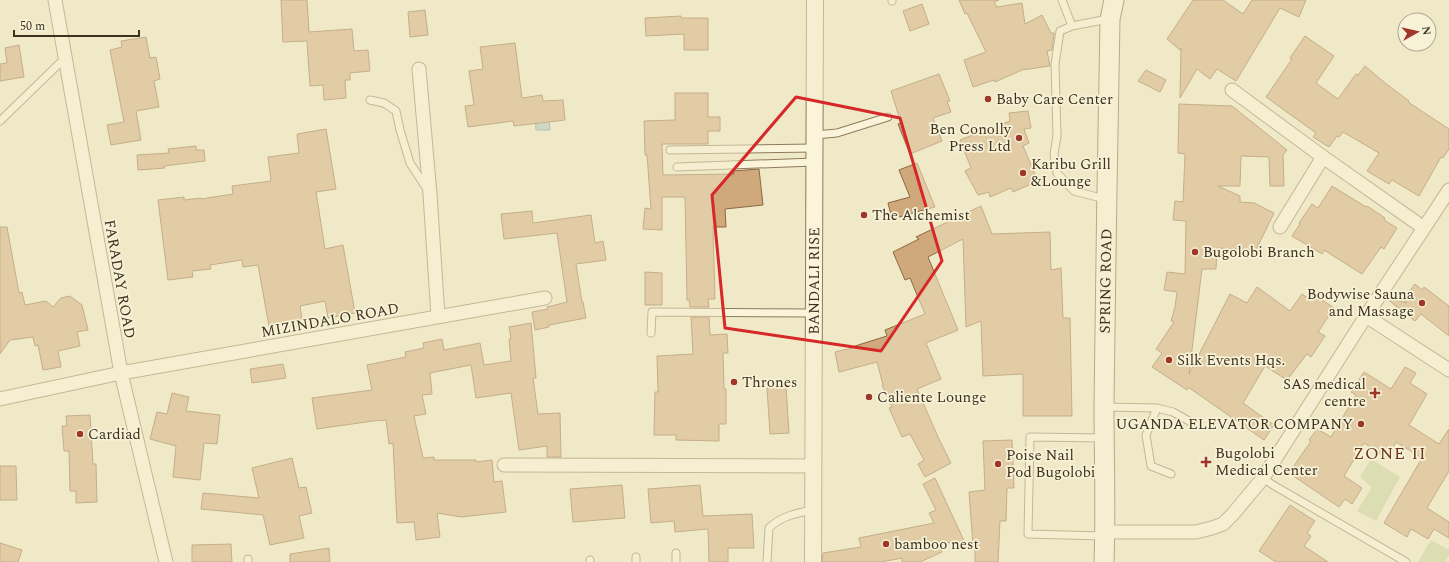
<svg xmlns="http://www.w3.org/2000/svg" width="1449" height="562" viewBox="0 0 1449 562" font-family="Spectral,serif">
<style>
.green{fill:#c3cf9a}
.water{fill:#a8c4bf;stroke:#6e938e}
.building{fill:#cfa87c;stroke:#8d6740}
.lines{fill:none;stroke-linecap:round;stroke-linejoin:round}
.service-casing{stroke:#8d7b5b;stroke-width:9}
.minor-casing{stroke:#8d7b5b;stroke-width:15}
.tertiary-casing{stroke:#8d7b5b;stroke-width:18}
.secondary-casing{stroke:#6f5c3e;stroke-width:21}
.service{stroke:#faf4db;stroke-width:7}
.minor{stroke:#faf4db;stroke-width:13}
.tertiary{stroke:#faf4db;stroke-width:16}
.secondary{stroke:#faf4db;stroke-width:19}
.marked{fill:none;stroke:#d62828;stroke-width:3;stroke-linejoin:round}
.poi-dot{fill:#9e3629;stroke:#f7f2d7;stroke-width:1.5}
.labels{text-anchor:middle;stroke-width:3.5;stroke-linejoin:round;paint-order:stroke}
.poi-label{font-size:15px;fill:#3d311f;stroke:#f7f2d7;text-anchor:start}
.street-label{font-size:15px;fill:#3d311f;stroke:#f7f2d7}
.quarter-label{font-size:17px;letter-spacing:1px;fill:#6b361d;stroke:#f7f2d7}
</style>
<rect width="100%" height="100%" fill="#f0e9c7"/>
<path class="green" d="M 1371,459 L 1400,477 L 1376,521 L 1357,511 L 1372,487 L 1360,477 Z
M 1431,540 L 1449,550 L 1449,555 L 1446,560 L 1448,562 L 1418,562 Z"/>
<path class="water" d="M 535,111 L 549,117 L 550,130 L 536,130 Z"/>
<path class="building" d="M 281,0 L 307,0 L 309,32 L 352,29 L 354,51 L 368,50 L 370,71 L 350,73 L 350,80 L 345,80 L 346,98 L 324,100 L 323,85 L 310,86 L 307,41 L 283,42 Z
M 959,0 L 999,0 L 994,2 L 997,7 L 1022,3 L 1025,24 L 1042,15 L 1051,33 L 1054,33 L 1052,50 L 1047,51 L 1050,66 L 1022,70 L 995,82 L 994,80 L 973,87 L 964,60 L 986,52 L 967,13 L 965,14 Z
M 1193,0 L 1223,0 L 1243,14 L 1252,0 L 1306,0 L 1299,17 L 1280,8 L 1236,81 L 1217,69 L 1210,79 L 1197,69 L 1180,98 L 1181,48 L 1180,50 L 1167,39 Z
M 922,4 L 929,24 L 910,31 L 903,11 Z
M 425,10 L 428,35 L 410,37 L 408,12 Z
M 681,16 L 681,18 L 708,18 L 708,50 L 684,50 L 684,34 L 646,36 L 645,18 Z
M 1305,36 L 1334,56 L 1316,83 L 1338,99 L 1356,74 L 1358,75 L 1365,66 L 1385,83 L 1409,101 L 1408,102 L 1449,129 L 1449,149 L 1443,158 L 1441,157 L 1419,196 L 1392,180 L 1389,184 L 1367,171 L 1379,153 L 1343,132 L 1339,137 L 1337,136 L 1329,147 L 1313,137 L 1316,133 L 1266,97 L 1292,59 L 1290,58 Z
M 146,37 L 150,58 L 156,57 L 160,79 L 154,81 L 159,107 L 136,111 L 141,140 L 111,145 L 107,125 L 124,122 L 110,50 L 122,47 L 121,41 Z
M 515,43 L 522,98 L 542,95 L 543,101 L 563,100 L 565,120 L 514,126 L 513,121 L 468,127 L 465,106 L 474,105 L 469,71 L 483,69 L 480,47 Z
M 19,45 L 24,77 L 0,81 L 0,64 L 7,63 L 5,48 Z
M 1146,70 L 1166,80 L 1160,92 L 1138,81 Z
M 939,74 L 950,101 L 947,101 L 951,112 L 933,118 L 942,141 L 910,154 L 898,124 L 901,123 L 891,91 Z
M 675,93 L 708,93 L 708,117 L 720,117 L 720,131 L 708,131 L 708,144 L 662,144 L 663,175 L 734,174 L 733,171 L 759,169 L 763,205 L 725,209 L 726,227 L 713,227 L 715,299 L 708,299 L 709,307 L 690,307 L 689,300 L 687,300 L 685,197 L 662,197 L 662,230 L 643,229 L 645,208 L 651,209 L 647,155 L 645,155 L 644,121 L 675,120 Z
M 1179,104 L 1232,106 L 1287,150 L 1283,155 L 1284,186 L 1270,186 L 1269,157 L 1241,156 L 1240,186 L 1218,186 L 1240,196 L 1240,202 L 1254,203 L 1274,213 L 1256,250 L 1217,248 L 1216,269 L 1202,269 L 1189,374 L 1230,294 L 1247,303 L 1257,287 L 1290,311 L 1302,294 L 1309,299 L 1312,293 L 1334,308 L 1318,332 L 1325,336 L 1311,357 L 1307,354 L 1287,380 L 1265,366 L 1243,403 L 1274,425 L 1264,440 L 1188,387 L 1187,390 L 1152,367 L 1162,353 L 1156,349 L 1174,322 L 1171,321 L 1175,307 L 1177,292 L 1164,290 L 1167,272 L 1185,274 L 1186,221 L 1173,220 L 1175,201 L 1183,202 L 1185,154 L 1178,153 Z
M 1028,111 L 1031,128 L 1024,129 L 1029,143 L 1023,146 L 1038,181 L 1013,192 L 1011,188 L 990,197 L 989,192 L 978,195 L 965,171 L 971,168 L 960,140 L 1010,121 L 1009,113 Z
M 326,129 L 336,189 L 316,192 L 325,249 L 343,245 L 355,313 L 328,318 L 325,301 L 300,306 L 302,320 L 269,326 L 258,265 L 243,267 L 242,260 L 210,265 L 211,269 L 192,271 L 193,277 L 168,280 L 158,200 L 184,197 L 184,200 L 201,198 L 201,199 L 233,194 L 232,186 L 271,181 L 268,157 L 299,153 L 297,134 Z
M 196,146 L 196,150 L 204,150 L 205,161 L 164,166 L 165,168 L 138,170 L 137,155 L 169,153 L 168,149 Z
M 917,163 L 935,207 L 892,219 L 888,203 L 910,197 L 899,170 Z
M 1332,186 L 1366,207 L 1367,206 L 1385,218 L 1384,220 L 1397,228 L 1384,249 L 1381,247 L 1362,274 L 1324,250 L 1322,254 L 1292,236 L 1300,224 L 1299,223 L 1312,204 L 1318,208 Z
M 981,206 L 992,234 L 1050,232 L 1051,270 L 1061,268 L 1063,318 L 1070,318 L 1072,416 L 1023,416 L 1023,374 L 983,376 L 981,321 L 966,327 L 963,239 L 928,257 L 958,330 L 926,343 L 941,379 L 917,389 L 938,437 L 951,463 L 925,477 L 918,464 L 924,460 L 910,434 L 902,437 L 889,408 L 892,407 L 882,385 L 883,385 L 877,362 L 839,372 L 835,352 L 856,347 L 855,346 L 887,336 L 885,330 L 925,314 L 910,278 L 905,280 L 893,252 L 919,239 L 916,237 Z
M 532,211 L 533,223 L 591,215 L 595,243 L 603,241 L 606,260 L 576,264 L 582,302 L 583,302 L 586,318 L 549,325 L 549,327 L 535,330 L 532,312 L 548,309 L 547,307 L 567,302 L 557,233 L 504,239 L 501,214 Z
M 0,227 L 7,227 L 19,293 L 22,292 L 25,305 L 46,301 L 53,307 L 61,298 L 70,296 L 82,305 L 88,330 L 77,332 L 80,346 L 58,351 L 61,367 L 43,370 L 38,345 L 35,346 L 33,337 L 10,340 L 0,354 Z
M 645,272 L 662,273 L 662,305 L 645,305 Z
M 1415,284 L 1422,290 L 1424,287 L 1449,306 L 1449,336 L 1421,314 L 1415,321 L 1387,299 L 1388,298 L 1407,303 L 1403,300 Z
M 691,317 L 709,317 L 710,335 L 727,334 L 728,353 L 723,353 L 724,389 L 726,389 L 726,424 L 719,424 L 719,441 L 676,440 L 676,435 L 654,435 L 655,392 L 658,392 L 657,356 L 693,354 Z
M 531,323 L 536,378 L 533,378 L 538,414 L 560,413 L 561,457 L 547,457 L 547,446 L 519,450 L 511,393 L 476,398 L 471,365 L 430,373 L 432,394 L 422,395 L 426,414 L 414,416 L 423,458 L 434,457 L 434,460 L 476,460 L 476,462 L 492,460 L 494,482 L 502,481 L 506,512 L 461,517 L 437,513 L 440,537 L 416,540 L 414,522 L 397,523 L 393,443 L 389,444 L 386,420 L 380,421 L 380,420 L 317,429 L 312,398 L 372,390 L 367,365 L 406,357 L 405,352 L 424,348 L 423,343 L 442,339 L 444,350 L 480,343 L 484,365 L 511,361 L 509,339 L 511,339 L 509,327 Z
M 283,364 L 286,378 L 252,383 L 250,369 Z
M 1405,367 L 1416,373 L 1410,383 L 1427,394 L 1409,425 L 1439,444 L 1449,429 L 1449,471 L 1427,508 L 1449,522 L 1449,538 L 1434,529 L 1428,539 L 1411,529 L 1407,537 L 1384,523 L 1422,458 L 1396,442 L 1387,458 L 1364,443 L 1344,476 L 1362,488 L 1352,504 L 1345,499 L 1339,507 L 1289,473 L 1311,441 L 1309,440 L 1317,429 L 1331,437 L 1356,395 L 1351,392 L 1364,372 L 1391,389 Z
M 786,386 L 789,433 L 770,434 L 767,388 Z
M 172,393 L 189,397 L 186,411 L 220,415 L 217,444 L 204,443 L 200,480 L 173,477 L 176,446 L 150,439 L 157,412 L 167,414 Z
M 90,415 L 93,464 L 96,464 L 97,502 L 76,503 L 76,491 L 70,491 L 69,451 L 64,451 L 62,426 L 67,426 L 66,416 Z
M 1012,440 L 1014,488 L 1007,488 L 1006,521 L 1000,521 L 998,562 L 975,562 L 975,546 L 973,546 L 969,492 L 985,490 L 983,441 Z
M 292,458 L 299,488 L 306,487 L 312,513 L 299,516 L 304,538 L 270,545 L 263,515 L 201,509 L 203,493 L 259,498 L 252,468 Z
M 0,466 L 16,466 L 17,500 L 0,500 Z
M 935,478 L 966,545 L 937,541 L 942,552 L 920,562 L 902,562 L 902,558 L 881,562 L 822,562 L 823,553 L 861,547 L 859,538 L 934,523 L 929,513 L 936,510 L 923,484 Z
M 622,485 L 625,518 L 573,522 L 570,489 Z
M 700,485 L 703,516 L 752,514 L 754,548 L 728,548 L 728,562 L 709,562 L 708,529 L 675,532 L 674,521 L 651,523 L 648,489 Z
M 1290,505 L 1315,521 L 1307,533 L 1311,536 L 1304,546 L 1328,562 L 1276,562 L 1259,551 Z
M 0,543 L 22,550 L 18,562 L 0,562 Z
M 231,544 L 232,562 L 192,562 L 192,545 Z
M 329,548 L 330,562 L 290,562 L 290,554 Z"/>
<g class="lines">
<g class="service-casing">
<path id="service" d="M 892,0 L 892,1
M 1062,0 L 1072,26
M 370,100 L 384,103 L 396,111 L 400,130 L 410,163 L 427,189
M 0,121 L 65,58
M 815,135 L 837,133 L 888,117
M 670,150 L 814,148
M 677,167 L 814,162
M 1105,199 L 1074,191 L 1057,173 L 1054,154 L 1057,136 L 1055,64 L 1060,31 L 1072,26 L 1108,19
M 651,333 L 652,312 L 814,313
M 1104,407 L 1157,408 L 1146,435 L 1151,466 L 1171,474
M 1157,408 L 1173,412 L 1196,425
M 1263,478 L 1273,485 L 1406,562
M 1103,536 L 1028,534 L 1030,437 L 1104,438
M 676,553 L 676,562
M 248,559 L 248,562
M 590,562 L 590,560
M 636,562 L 636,557
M 767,562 L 769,528 C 781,516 797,513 813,510"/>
</g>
<g class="minor-casing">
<path id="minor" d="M 55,0 L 121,373 L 166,562
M 419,69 L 430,194 L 438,317
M 1232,90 L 1323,157 L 1424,228
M 1280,227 L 1323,157
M 1366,316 L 1449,370
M 0,399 L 121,373 L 545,298
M 504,465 L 814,466
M 1105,532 L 1196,532 L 1212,528 L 1223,524 L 1233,514 L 1263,478 L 1366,316 L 1449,190"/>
</g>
<g class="tertiary-casing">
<g id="tertiary">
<path id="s1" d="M 813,562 L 815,0"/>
</g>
</g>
<g class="secondary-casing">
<g id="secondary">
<path id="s2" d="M 1104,562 C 1106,510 1104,457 1104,405 C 1105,276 1108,148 1110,19 L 1114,0"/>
</g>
</g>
<use href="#service" class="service"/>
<use href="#minor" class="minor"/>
<use href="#tertiary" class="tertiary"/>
<use href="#secondary" class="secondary"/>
</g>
<path d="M0 0H1449V562H0ZM 796,97 L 900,118 L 942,261 L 881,351 L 725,328 L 712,195 Z" fill="#f0e9c7" fill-opacity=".55" fill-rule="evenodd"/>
<path class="marked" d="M 796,97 L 900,118 L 942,261 L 881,351 L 725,328 L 712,195 Z"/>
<g class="poi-dot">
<circle cx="988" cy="99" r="4"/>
<circle cx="1019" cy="138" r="4"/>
<circle cx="1023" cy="173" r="4"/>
<circle cx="864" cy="215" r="4"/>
<circle cx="1195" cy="252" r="4"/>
<circle cx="1422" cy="303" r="4"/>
<circle cx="1169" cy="360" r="4"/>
<circle cx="734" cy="382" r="4"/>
<path d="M1373 387h4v4h4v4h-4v4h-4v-4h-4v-4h4z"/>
<circle cx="869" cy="397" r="4"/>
<circle cx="1361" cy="424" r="4"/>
<circle cx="80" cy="434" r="4"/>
<path d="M1204 456h4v4h4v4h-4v4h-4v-4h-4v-4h4z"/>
<circle cx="998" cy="464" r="4"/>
<circle cx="886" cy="544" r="4"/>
</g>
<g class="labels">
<g class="poi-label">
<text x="996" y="104">Baby Care Center</text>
<text x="1011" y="134" text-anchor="end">Ben Conolly<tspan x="1011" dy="17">Press Ltd</tspan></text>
<text x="1031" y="169">Karibu Grill<tspan x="1031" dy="17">&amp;Lounge</tspan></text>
<text x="872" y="220">The Alchemist</text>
<text x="1203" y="257">Bugolobi Branch</text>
<text x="1414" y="299" text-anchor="end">Bodywise Sauna<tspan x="1414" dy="17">and Massage</tspan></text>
<text x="1177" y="365">Silk Events Hqs.</text>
<text x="742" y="387">Thrones</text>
<text x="1366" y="389" text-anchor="end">SAS medical<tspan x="1366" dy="17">centre</tspan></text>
<text x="877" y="402">Caliente Lounge</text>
<text x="1353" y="429" text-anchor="end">UGANDA ELEVATOR COMPANY</text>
<text x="88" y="439">Cardiad</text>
<text x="1215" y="458">Bugolobi<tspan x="1215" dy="17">Medical Center</tspan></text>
<text x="1006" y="460">Poise Nail<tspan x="1006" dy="17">Pod Bugolobi</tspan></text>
<text x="894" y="549">bamboo nest</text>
</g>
<g class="street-label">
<text transform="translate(120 279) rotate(80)" y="5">FARADAY ROAD</text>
<text dy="5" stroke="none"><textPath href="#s1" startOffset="281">BANDALI RISE</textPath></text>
<text dy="5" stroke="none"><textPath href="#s2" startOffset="281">SPRING ROAD</textPath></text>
<text transform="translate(330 320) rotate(-10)" y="5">MIZINDALO ROAD</text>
</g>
<g class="quarter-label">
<text x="1390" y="459">ZONE II</text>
</g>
</g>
<g transform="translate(1417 32) rotate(82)"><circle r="19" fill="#f7f2d7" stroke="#ada58d"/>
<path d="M0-3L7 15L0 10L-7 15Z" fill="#9e3629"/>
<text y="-6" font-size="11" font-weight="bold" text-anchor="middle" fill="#3d311f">N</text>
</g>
<path d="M14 30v6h125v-6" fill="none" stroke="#3d311f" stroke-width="2"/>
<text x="20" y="30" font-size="12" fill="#3d311f" stroke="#f7f2d7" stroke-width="3" paint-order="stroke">50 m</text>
</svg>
